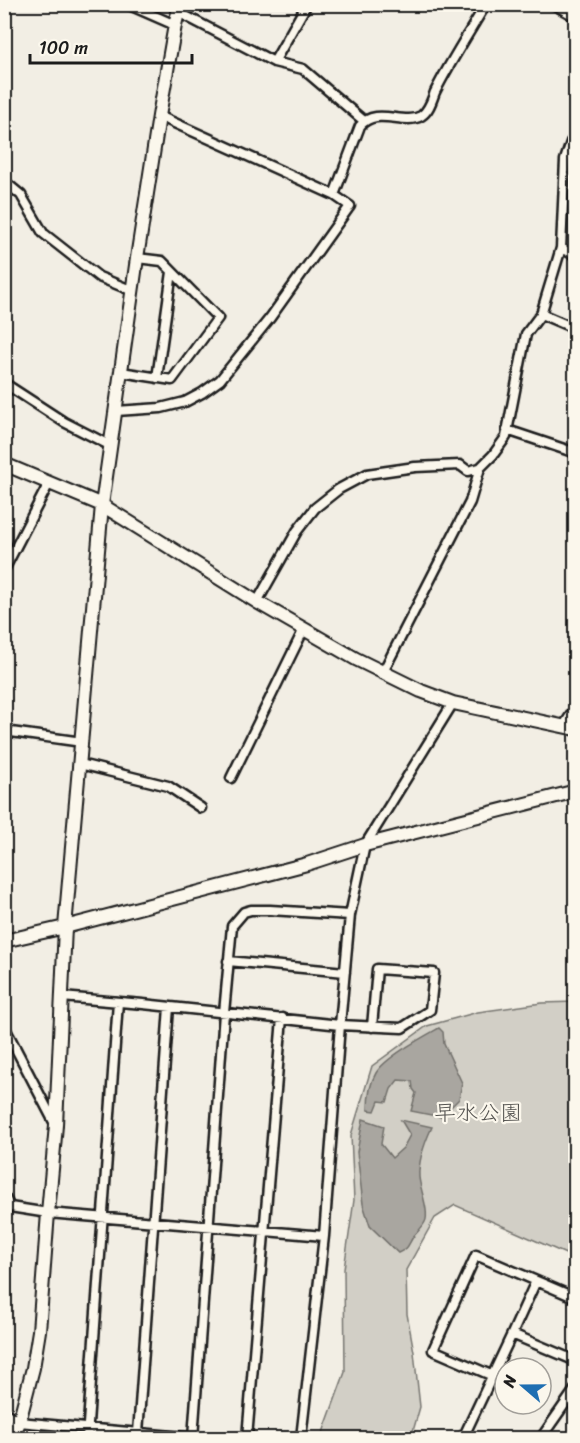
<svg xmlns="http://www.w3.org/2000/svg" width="580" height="1443" viewBox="0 0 580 1443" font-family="Sriracha,'Klee One',sans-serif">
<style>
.green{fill:#d2cfc6;stroke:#777671;stroke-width:1.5}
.water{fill:#a9a6a0;stroke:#716f6b;stroke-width:1.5}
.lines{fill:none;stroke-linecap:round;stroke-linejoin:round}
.street-casing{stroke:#1c1c1c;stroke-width:13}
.secondary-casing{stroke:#1c1c1c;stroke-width:16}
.street{stroke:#fbf7ec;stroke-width:8}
.secondary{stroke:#fbf7ec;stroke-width:12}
.labels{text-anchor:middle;stroke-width:4.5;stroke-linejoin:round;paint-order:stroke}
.park-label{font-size:22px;fill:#53524f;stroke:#fbf7ec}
</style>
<rect width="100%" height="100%" fill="#f2eee4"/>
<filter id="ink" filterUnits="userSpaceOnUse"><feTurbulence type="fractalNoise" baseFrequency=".0167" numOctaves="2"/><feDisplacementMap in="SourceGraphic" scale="12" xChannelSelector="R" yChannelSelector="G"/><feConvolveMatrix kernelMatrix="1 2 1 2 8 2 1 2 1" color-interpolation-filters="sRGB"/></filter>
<g filter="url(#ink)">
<path class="green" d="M 575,1002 L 575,1258 L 455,1205 L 435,1218 L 406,1270 L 407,1314 L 414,1352 L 420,1407 L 411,1438 L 321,1438 L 345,1372 L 344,1269 L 354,1200 L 351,1135 L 372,1066 L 427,1026 L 478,1012 L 542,1003 Z"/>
<path class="water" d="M 439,1028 L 443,1032 L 444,1044 L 462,1083 L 459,1099 L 441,1117 L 411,1111 L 416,1093 L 413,1089 L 412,1081 L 398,1080 L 391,1089 L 387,1102 L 379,1101 L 375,1111 L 368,1110 C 368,1098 370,1083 376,1073 C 386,1057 423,1037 439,1028 Z
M 363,1119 L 384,1126 L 381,1144 L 392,1158 L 403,1148 L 410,1135 L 401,1120 L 432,1127 C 425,1142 418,1160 419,1177 C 420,1189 430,1213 425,1222 C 422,1228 417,1232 413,1237 C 407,1247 409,1248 398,1253 L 370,1226 L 363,1204 L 357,1152 Z"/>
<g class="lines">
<g class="street-casing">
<path id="street" d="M 127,4 L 175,25
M 307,4 L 274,62 L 303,69 L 364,121
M 553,4 L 576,17
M 178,12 L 274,62
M 4,181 L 21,195 L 43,233 L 99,277 L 133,291
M 334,195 L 360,126 C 376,106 404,126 421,116 C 429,111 432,100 435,92 C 450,62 469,33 486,4
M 561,248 L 576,256
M 541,314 L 576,329
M 121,372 L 172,380 L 218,318 L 162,261 L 137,258
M 157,378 L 172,272
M 4,383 L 64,422 L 111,446
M 116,411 L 161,408 L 185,402 L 202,393 L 220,380 L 270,318 L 350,206 L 334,195 L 159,116
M 507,430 L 576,453
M 4,570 L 49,483
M 257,602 L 297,531 L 315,508 L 339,489 L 367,474 L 415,467 L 460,465 L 468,471 L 480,468 L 493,455 L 506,437 L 526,334 L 541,314 L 561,248 L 565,160 L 571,142 L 576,135
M 383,672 L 470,502 L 480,468
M 563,727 L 576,707
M 4,731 L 82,742
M 80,764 L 168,786 L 201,808
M 231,778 L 304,629
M 228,961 L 345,972
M 62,997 L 143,1004 L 340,1025 L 402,1028 L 430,1010 L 434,973 L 377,969 L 372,1027
M 4,1026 L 55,1124
M 4,1196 L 10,1207
M 4,1209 L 10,1207 L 48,1213 L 324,1236
M 512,1334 L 576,1361
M 493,1376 L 433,1350 L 476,1255 L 576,1298
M 4,1408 L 6,1413 L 19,1422
M 4,1428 L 19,1422 L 195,1438
M 138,1433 L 169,1007
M 87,1438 L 118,1002
M 193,1438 L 224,1013 L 232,926 L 244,912 L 251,910 L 270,910 L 350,915
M 247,1438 L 282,1018
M 301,1438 L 324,1236 L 340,1025 L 350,915 L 365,845 L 453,703
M 463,1438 L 512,1334 L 536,1281
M 541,1438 L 576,1388"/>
</g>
<g class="secondary-casing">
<path id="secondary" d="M 4,464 L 102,505 L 257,602 L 356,659 L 421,691 L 453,703 L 576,729
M 4,941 L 65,927 L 307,864 L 365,845 L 576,791
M 13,1438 L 19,1422 L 33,1368 L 39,1331 L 48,1213 L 56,1125 L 65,927 L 102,505 L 137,258 L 159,116 L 175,25 L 180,4"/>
</g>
<use href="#street" class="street"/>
<use href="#secondary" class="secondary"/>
</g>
</g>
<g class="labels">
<g class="park-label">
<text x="478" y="1120">早水公園</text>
</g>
</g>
<rect width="580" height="1443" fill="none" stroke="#fbf7ec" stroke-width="24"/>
<rect x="12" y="12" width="556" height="1419" fill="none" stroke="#1c1c1c" stroke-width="2" filter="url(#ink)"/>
<g transform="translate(523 1386) rotate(290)"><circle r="28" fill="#fbf7ec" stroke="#a29f99" stroke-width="1.5"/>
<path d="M0-4.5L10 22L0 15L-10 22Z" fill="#1f6fb2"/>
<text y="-9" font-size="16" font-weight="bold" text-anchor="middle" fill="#1c1c1c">N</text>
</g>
<path d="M30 54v9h162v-9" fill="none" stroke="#1c1c1c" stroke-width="3"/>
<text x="39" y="54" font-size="18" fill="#1c1c1c" stroke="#fbf7ec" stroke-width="4.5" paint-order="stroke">100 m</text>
</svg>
